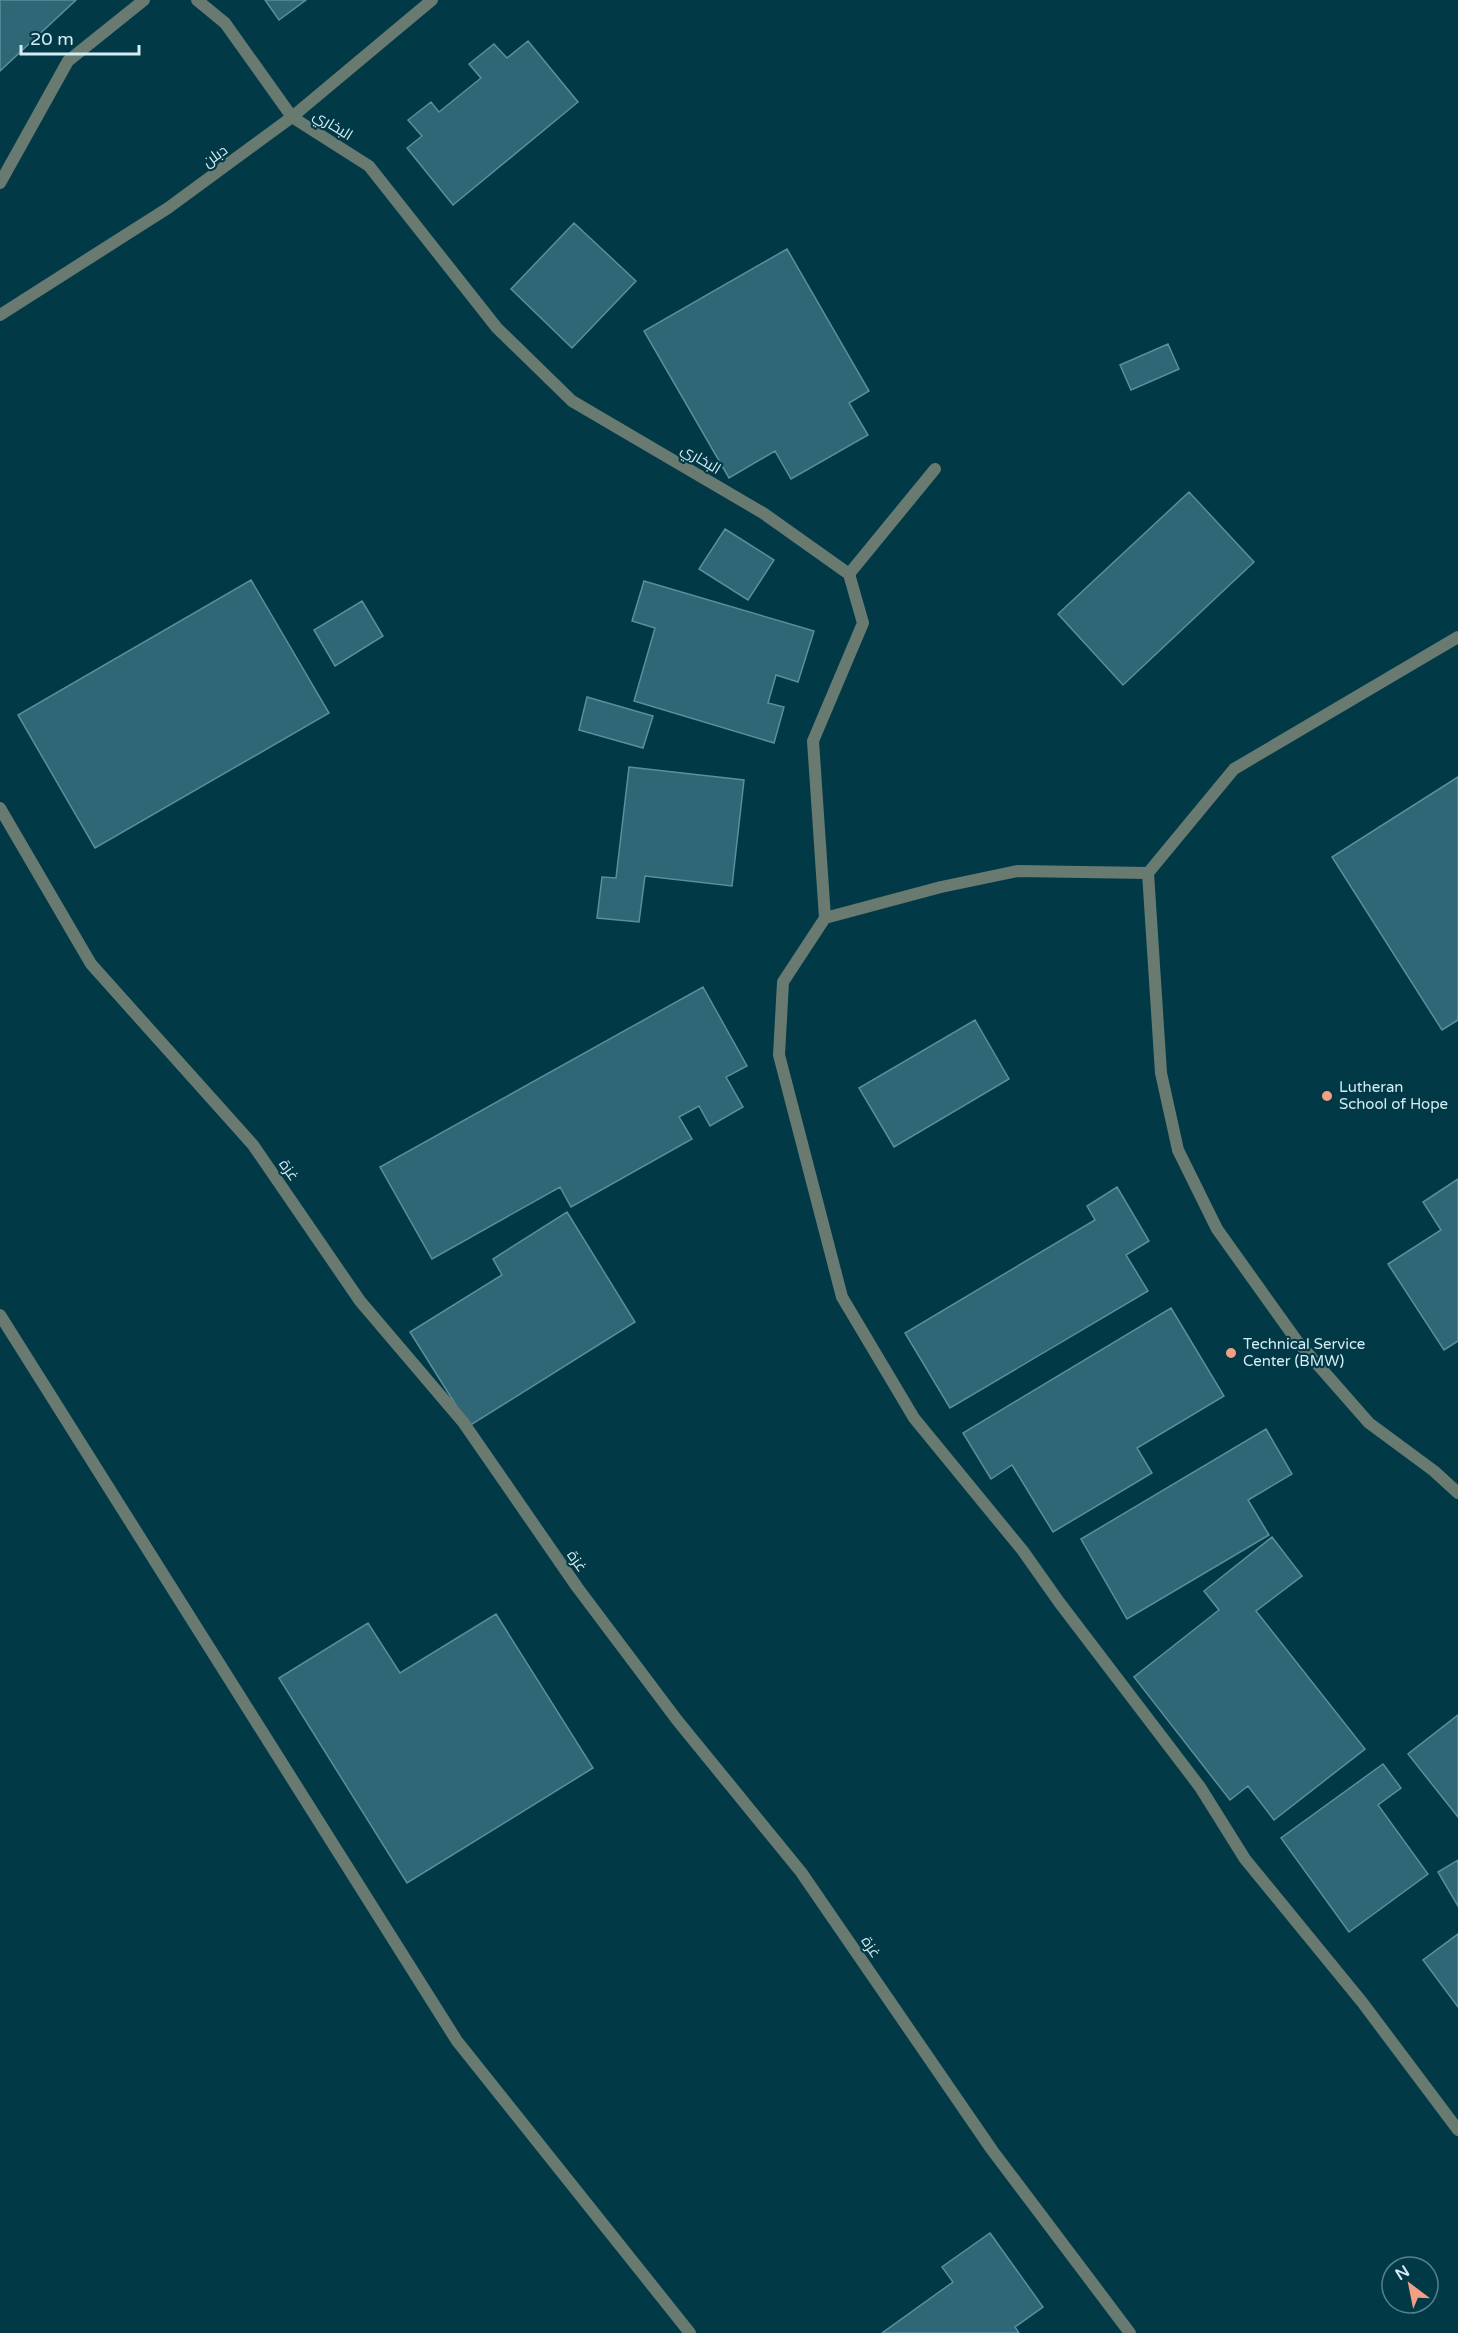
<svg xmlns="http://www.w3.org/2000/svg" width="1458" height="2333" viewBox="0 0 1458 2333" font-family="'Varela Round',Cairo,sans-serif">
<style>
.building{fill:#2f6777;stroke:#5d8e9c;stroke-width:1.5}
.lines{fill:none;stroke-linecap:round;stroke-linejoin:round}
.lane{stroke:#697a70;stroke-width:12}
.street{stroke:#697a70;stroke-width:12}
.poi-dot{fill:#f39f84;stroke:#023946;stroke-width:2}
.labels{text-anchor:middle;stroke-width:4.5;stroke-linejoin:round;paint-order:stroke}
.street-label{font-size:15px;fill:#d4ecf4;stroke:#023946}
.poi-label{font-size:15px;fill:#d4ecf4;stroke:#023946;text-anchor:start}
</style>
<rect width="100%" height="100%" fill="#023946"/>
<path class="building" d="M 0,0 L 76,0 L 0,71 Z
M 265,0 L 306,0 L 279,20 Z
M 528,41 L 578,102 L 453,205 L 407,148 L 422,136 L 408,120 L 431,102 L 439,112 L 481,78 L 469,64 L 494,44 L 507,58 Z
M 574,223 L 636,281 L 572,348 L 511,289 Z
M 787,249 L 869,391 L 849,403 L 868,435 L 791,479 L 775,451 L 729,478 L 644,331 Z
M 1168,344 L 1179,369 L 1131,390 L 1120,365 Z
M 1189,492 L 1254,562 L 1123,685 L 1058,614 Z
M 725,529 L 774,560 L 748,600 L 699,569 Z
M 251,580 L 329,713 L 95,848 L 18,715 Z
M 644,581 L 814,631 L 798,682 L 776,675 L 768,703 L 784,707 L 774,743 L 634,701 L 655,628 L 632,621 Z
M 362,601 L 383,636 L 335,666 L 314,630 Z
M 587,697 L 653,716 L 643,748 L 579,730 Z
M 629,767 L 744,780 L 732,886 L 645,876 L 639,922 L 597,918 L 602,877 L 616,878 Z
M 1458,777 L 1458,1020 L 1442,1030 L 1332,857 Z
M 703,987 L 747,1066 L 726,1077 L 743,1107 L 710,1126 L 699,1106 L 679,1117 L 692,1139 L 571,1207 L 560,1187 L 432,1259 L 380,1167 Z
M 975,1020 L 1009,1079 L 894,1147 L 859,1088 Z
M 1458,1179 L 1458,1341 L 1444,1350 L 1388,1264 L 1441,1230 L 1423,1202 Z
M 1117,1187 L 1149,1241 L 1126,1255 L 1148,1291 L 950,1408 L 905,1333 L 1095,1220 L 1087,1206 Z
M 567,1212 L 635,1322 L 469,1426 L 410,1332 L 502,1275 L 493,1259 Z
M 1171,1308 L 1224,1396 L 1137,1448 L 1152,1473 L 1053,1532 L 1012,1465 L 991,1479 L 963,1433 Z
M 1266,1429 L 1292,1474 L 1248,1500 L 1269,1535 L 1127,1619 L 1081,1539 Z
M 1272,1537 L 1302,1576 L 1256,1611 L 1365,1749 L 1274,1820 L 1248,1786 L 1230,1800 L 1134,1677 L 1219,1610 L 1204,1591 Z
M 496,1614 L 593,1768 L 407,1883 L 279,1678 L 368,1623 L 400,1673 Z
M 1458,1715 L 1458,1817 L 1408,1754 Z
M 1383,1764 L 1401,1788 L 1378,1805 L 1428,1874 L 1349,1932 L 1281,1838 Z
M 1458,1860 L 1458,1906 L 1438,1872 Z
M 1458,1934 L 1458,2007 L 1423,1960 Z
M 990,2233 L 1043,2307 L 1015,2327 L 1019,2333 L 882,2333 L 953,2282 L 942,2267 Z"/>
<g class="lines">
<path class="lane" d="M 849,574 L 935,469"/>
<path class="street" d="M 197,0 L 225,23 L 292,117 L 369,166 L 497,328 L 572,401 L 763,513 L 849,574 L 863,623 L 813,741 L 825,918
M 0,183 L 68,61 L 144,0
M 0,315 L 168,208 L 292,117 L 432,0
M 0,808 L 91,964 L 253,1145 L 360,1301 L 463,1422 L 577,1587 L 677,1720 L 801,1872 L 992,2150 L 1130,2333
M 1148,873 L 1017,871 L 941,887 L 825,918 L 783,982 L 779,1055 L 842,1297 L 914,1418 L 1023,1551 L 1059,1602 L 1200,1787 L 1245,1859 L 1362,2002 L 1458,2130
M 1148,873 L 1161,1073 L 1178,1150 L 1217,1229 L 1297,1341 L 1369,1423 L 1434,1471 L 1458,1493
M 1148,873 L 1234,769 L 1458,637
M 0,1315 L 457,2041 L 690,2333"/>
</g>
<g class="poi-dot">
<circle cx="1327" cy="1096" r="6"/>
<circle cx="1231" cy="1353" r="6"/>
</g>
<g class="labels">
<g class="street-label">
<text transform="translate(333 125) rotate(32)" y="5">البخاري</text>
<text transform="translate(215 156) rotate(-36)" y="5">دبلن</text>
<text transform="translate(701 459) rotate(31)" y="5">البخاري</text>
<text transform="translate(289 1170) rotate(55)" y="5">غزة</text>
<text transform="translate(577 1561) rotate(55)" y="5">غزة</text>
<text transform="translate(871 1947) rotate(56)" y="5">غزة</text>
</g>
<g class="poi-label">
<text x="1339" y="1092">Lutheran<tspan x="1339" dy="17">School of Hope</tspan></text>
<text x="1243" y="1349">Technical Service<tspan x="1243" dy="17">Center (BMW)</tspan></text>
</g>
</g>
<g transform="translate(1410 2285) rotate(328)"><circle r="28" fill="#023946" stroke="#56818c" stroke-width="1.5"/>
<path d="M0-4.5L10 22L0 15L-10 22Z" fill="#f39f84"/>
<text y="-9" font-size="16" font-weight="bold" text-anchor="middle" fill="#d4ecf4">N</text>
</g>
<path d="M21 45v9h118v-9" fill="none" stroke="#d4ecf4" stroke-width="3"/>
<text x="30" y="45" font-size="18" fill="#d4ecf4" stroke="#023946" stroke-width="4.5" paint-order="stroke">20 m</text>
</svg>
